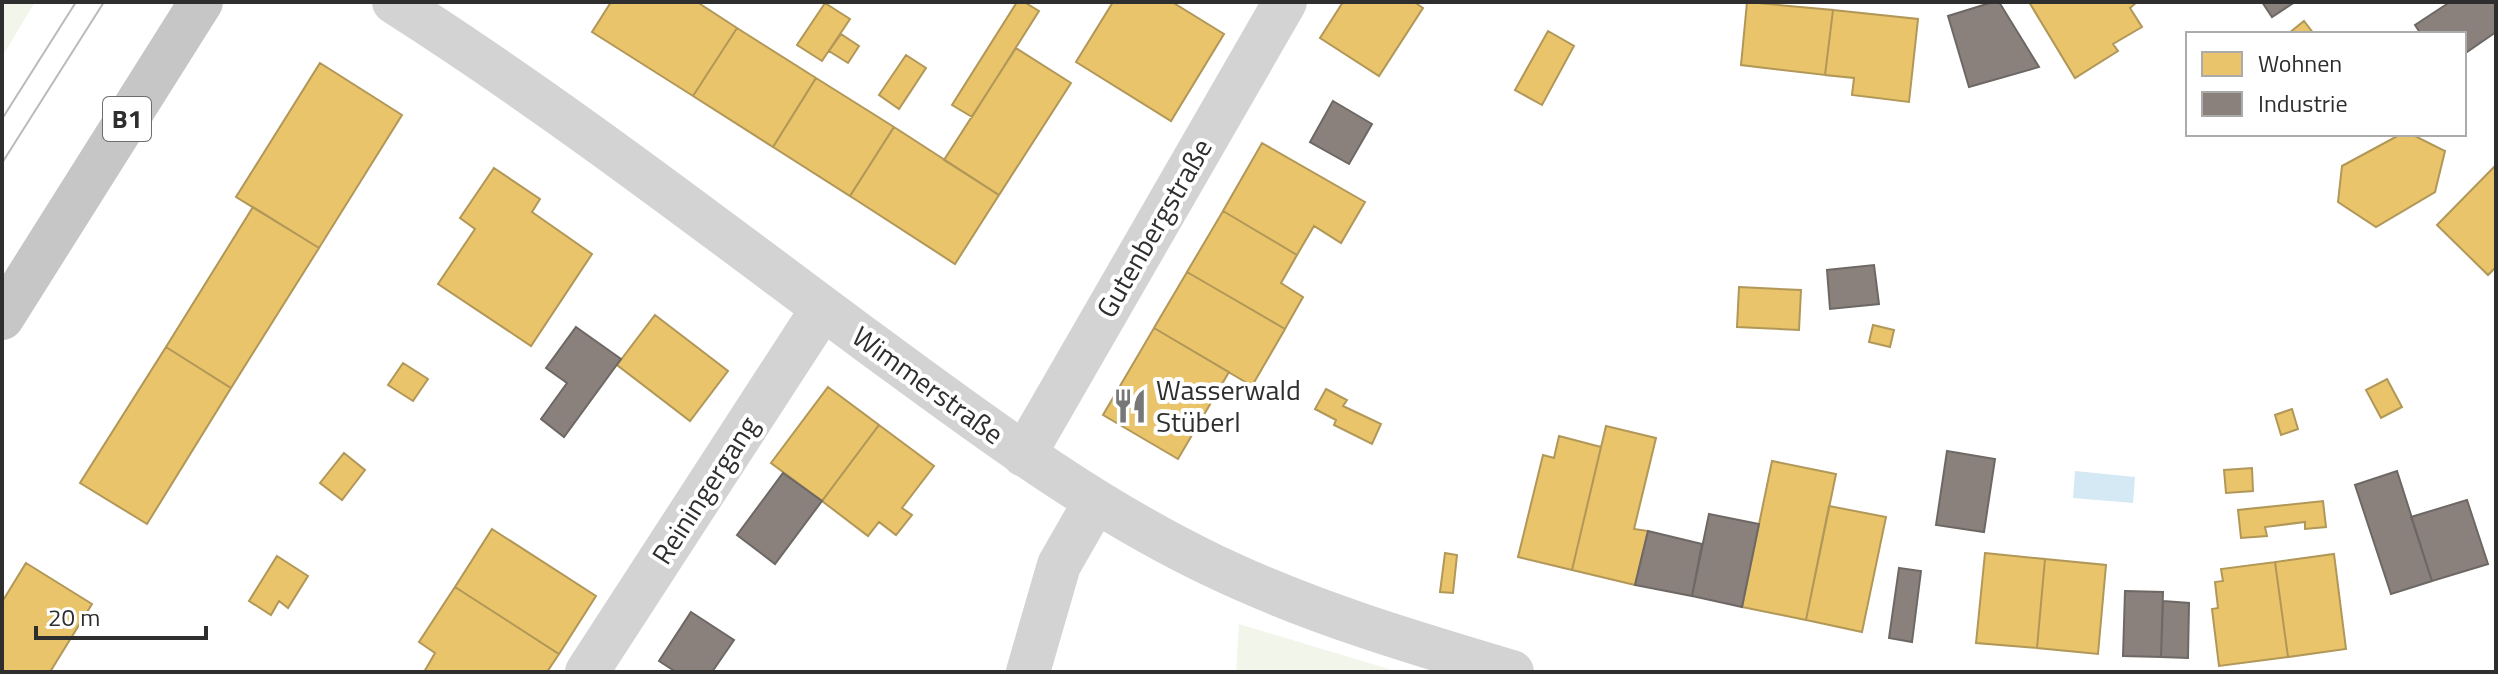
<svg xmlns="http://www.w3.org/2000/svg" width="2498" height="674" viewBox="0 0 2498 674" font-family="'Titillium Web',sans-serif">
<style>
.green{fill:#f1f5ea}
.water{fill:#d5e9f4}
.homes{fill:#e9c46a;stroke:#b19758;stroke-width:2}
.industry{fill:#8a817c;stroke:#6e6865;stroke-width:2}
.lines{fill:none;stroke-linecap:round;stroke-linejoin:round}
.minor{stroke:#d3d3d3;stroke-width:44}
.primary{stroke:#c6c6c6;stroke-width:44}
.tram{stroke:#bababa;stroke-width:2}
.labels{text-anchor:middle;stroke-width:8;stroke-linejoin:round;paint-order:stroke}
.shield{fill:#fff;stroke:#6d6d6d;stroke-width:2}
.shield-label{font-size:26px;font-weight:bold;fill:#2e2e2e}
.street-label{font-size:28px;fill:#2e2e2e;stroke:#fff}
.poi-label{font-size:28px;fill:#2e2e2e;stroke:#fff;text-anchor:start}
</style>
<rect width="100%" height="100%" fill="#fff"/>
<path class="green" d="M 2,2 L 35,2 L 2,57 Z
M 1239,624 L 1392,670 L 1399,672 L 1236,672 Z"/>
<path class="water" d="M 2075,471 L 2135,477 L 2133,503 L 2073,498 Z"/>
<path class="homes" d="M 611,2 L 697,2 L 737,28 L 693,96 L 592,32 Z
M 1017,2 L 1024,2 L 1039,11 L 972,117 L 952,105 Z
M 1113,2 L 1172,2 L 1224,34 L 1171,121 L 1076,62 Z
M 1343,2 L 1414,2 L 1423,8 L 1379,76 L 1320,38 Z
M 1747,2 L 1833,10 L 1825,75 L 1741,65 Z
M 2029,2 L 2137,2 L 2130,8 L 2142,27 L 2113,44 L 2118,51 L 2075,78 Z
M 825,3 L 850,19 L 822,61 L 797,45 Z
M 1833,10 L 1918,19 L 1909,102 L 1852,95 L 1854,78 L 1825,75 Z
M 2304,21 L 2314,34 L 2288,34 Z
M 737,28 L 816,78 L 773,147 L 693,96 Z
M 1548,31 L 1574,46 L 1542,105 L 1515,90 Z
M 841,34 L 859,46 L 848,63 L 829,51 Z
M 1016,48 L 1071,83 L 999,195 L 944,160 Z
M 906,55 L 926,68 L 899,109 L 879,95 Z
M 320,63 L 402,115 L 319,248 L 236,197 Z
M 816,78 L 894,127 L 850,196 L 773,147 Z
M 894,127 L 999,195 L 955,264 L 850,196 Z
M 2401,134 L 2411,134 L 2445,151 L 2435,192 L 2376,227 L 2338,202 L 2342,166 Z
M 1262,143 L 1365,202 L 1341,243 L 1314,226 L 1297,255 L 1223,211 Z
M 2496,165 L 2496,267 L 2488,275 L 2437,225 Z
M 494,168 L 540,199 L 532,212 L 592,254 L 531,346 L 438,284 L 475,229 L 460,218 Z
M 253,207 L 319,248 L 231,388 L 166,347 Z
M 1223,211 L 1297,255 L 1281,283 L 1303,297 L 1285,329 L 1187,272 Z
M 1187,272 L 1285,329 L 1252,386 L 1154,328 Z
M 1739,287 L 1801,290 L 1799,330 L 1737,327 Z
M 655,315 L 728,371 L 690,421 L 617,365 Z
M 1873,325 L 1894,330 L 1890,347 L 1869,342 Z
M 1154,328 L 1229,372 L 1178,459 L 1103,415 Z
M 166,347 L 231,388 L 147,524 L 80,483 Z
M 403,363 L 428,379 L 413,401 L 388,385 Z
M 2387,379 L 2402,407 L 2381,418 L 2366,390 Z
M 828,387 L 879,425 L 822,501 L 771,463 Z
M 1326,389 L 1347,400 L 1343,406 L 1381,424 L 1372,444 L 1334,425 L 1336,420 L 1315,409 Z
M 2292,409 L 2298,429 L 2281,435 L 2275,415 Z
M 879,425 L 934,466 L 902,508 L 912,515 L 896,535 L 879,522 L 868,536 L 822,501 Z
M 1606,426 L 1656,438 L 1634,529 L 1648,531 L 1635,585 L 1572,570 Z
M 1559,436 L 1601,447 L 1572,570 L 1518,557 L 1543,455 L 1554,458 Z
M 344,453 L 365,470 L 342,500 L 320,483 Z
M 1772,461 L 1836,474 L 1806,620 L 1742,607 Z
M 2252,468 L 2253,491 L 2226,493 L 2224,470 Z
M 2323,501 L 2326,527 L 2305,529 L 2305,522 L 2265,527 L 2267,536 L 2241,538 L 2238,510 Z
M 1829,506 L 1886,517 L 1862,632 L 1806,620 Z
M 492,529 L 596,596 L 559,654 L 455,587 Z
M 1445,553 L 1457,555 L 1453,593 L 1440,592 Z
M 1985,553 L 2045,559 L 2037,648 L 1976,643 Z
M 2334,554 L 2346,649 L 2288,657 L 2275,562 Z
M 277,556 L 308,576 L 288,608 L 279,601 L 271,615 L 249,601 Z
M 2045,559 L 2106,565 L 2098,654 L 2037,648 Z
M 2275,562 L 2288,657 L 2219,666 L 2212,609 L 2218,608 L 2215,582 L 2223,581 L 2221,569 Z
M 26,563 L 92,604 L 50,672 L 2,672 L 2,602 Z
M 455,587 L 559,654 L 547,672 L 424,672 L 435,653 L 419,642 Z"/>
<path class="industry" d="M 1993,2 L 1999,2 L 2039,67 L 1969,87 L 1948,16 Z
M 2262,2 L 2295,2 L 2272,17 Z
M 2450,2 L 2496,2 L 2496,32 L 2464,54 L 2464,34 L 2421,34 L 2415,25 Z
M 1333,101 L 1372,124 L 1349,164 L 1310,142 Z
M 1874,265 L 1879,304 L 1830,309 L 1827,270 Z
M 576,327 L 621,359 L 564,437 L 541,419 L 567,383 L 546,368 Z
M 1947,451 L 1995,459 L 1984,532 L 1936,525 Z
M 2397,471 L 2432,581 L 2391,594 L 2355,485 Z
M 783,473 L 822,501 L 775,564 L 737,535 Z
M 2467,500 L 2488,564 L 2432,581 L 2411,517 Z
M 1709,514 L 1759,524 L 1742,607 L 1692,596 Z
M 1648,531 L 1702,544 L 1692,596 L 1635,585 Z
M 1899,568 L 1921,571 L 1912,642 L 1889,638 Z
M 2125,591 L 2163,592 L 2161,657 L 2123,656 Z
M 2163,601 L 2189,603 L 2188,658 L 2161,657 Z
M 691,612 L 734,640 L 712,672 L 676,672 L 659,661 Z"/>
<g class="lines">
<path class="minor" d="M 394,2 C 557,106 711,225 866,340 C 978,422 1088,506 1214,566 C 1310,612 1411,642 1512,672
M 1024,455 L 1285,2
M 587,672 L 823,308
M 1028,672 L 1059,565 L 1095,502"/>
<path class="primary" d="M 2,318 L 201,2"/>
<path class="tram" d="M 2,119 L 76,2
M 2,163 L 104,2"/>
</g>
<defs>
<g id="restaurant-bare" transform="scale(2.76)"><path d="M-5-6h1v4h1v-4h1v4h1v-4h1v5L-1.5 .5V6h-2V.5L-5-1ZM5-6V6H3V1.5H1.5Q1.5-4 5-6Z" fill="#777" stroke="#fff" stroke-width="2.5" paint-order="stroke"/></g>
</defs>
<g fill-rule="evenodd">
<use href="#restaurant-bare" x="1130" y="406"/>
</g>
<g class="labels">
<rect class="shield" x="103" y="97" width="48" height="44" rx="6"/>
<g class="shield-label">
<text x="127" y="128">B1</text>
</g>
<g class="street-label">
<text transform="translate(1154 228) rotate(-60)" y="10">Gutenbergstraße</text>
<text transform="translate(928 385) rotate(36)" y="10">Wimmerstraße</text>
<text transform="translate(705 490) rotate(-57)" y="10">Reiningergang</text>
</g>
<g class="poi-label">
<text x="1156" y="400">Wasserwald<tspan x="1156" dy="32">Stüberl</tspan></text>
</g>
</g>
<rect width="2498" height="674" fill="none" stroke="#2e2e2e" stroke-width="8"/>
<rect x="2186" y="32" width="280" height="104" fill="#ffffff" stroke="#ababab" stroke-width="2"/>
<rect x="2202" y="52" width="40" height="24" fill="#e9c46a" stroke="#ababab" stroke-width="2"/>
<text x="2258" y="72" font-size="24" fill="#2e2e2e">Wohnen</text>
<rect x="2202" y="92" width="40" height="24" fill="#8a817c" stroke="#ababab" stroke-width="2"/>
<text x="2258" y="112" font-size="24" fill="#2e2e2e">Industrie</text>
<path d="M36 626v12h170v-12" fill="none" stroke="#2e2e2e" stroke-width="4"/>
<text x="48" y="626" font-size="24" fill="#2e2e2e" stroke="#ffffff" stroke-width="6" paint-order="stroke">20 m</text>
</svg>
